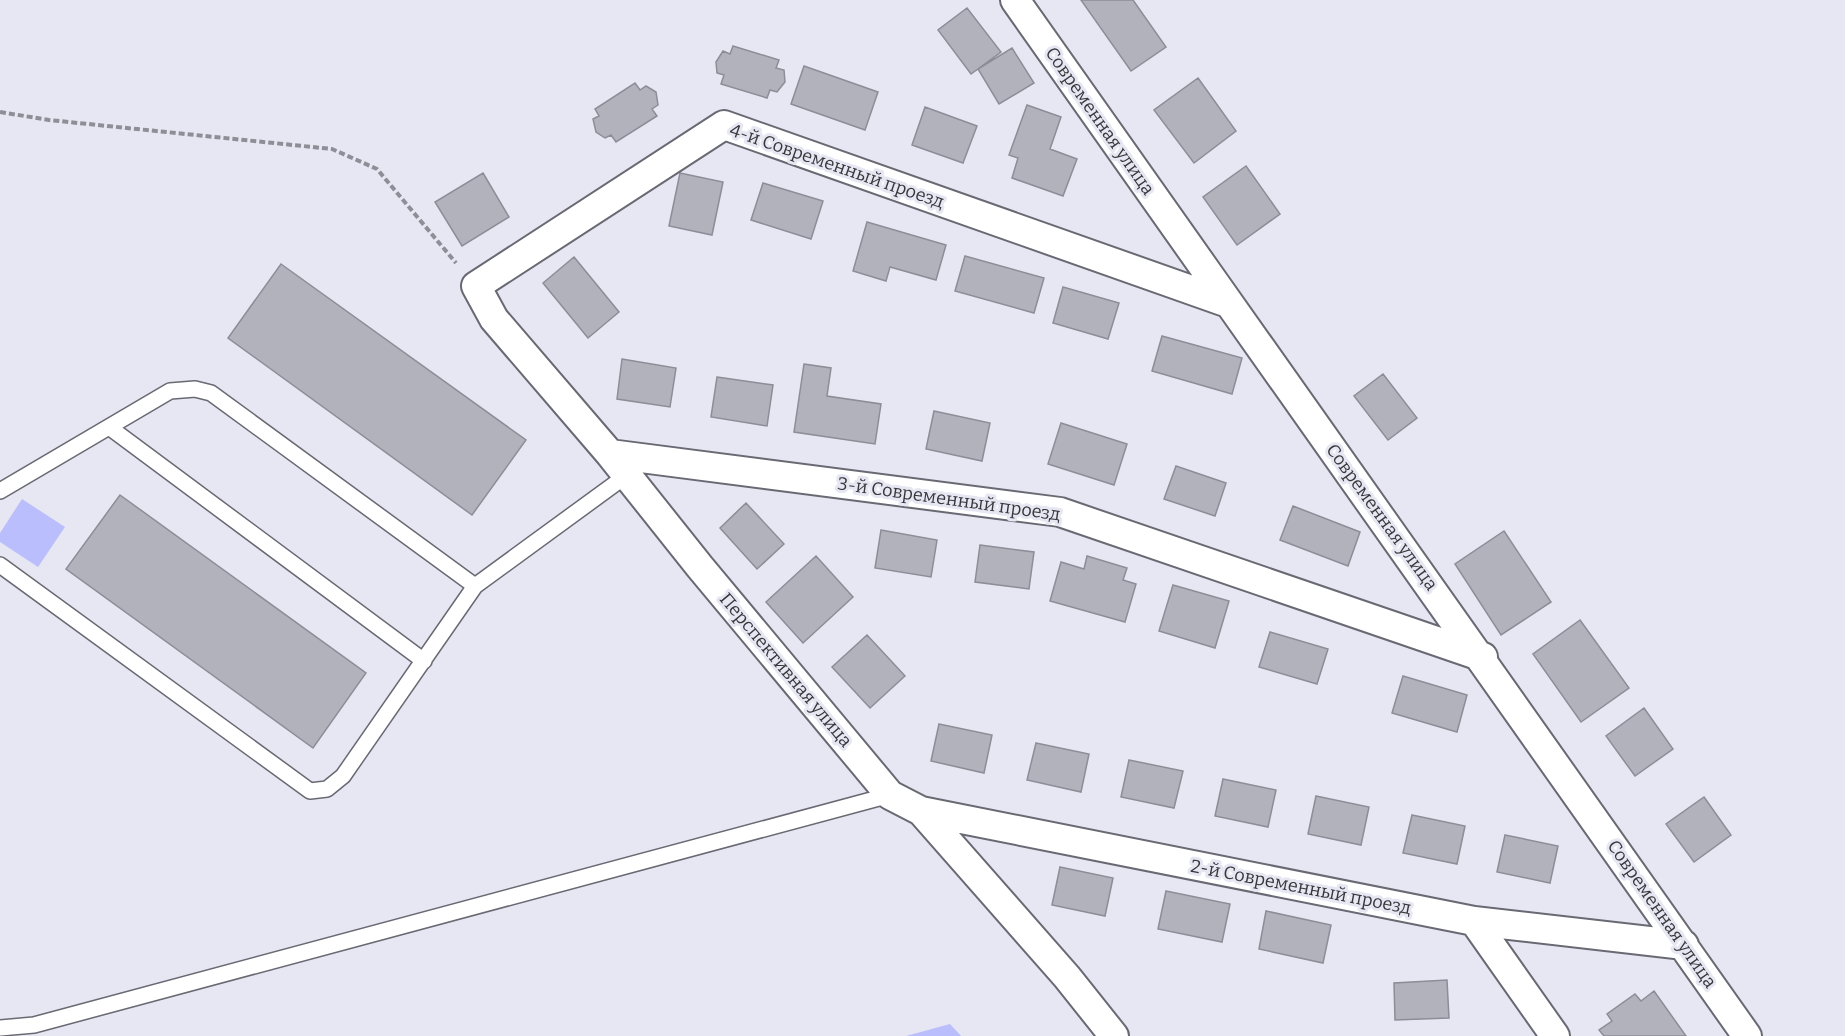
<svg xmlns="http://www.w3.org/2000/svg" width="1845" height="1036" viewBox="0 0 1845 1036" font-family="Bitter,serif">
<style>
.green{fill:#babefc}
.building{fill:#b1b2bc;stroke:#8c8d96;stroke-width:1.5}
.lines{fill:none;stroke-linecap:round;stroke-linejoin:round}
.service-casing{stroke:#686972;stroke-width:18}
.minor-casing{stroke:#686972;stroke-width:32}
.path{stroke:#8e8e96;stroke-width:4;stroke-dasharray:6 3;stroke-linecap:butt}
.service{stroke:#fff;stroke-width:15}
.minor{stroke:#fff;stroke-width:28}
.labels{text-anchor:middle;stroke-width:6;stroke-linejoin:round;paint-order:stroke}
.street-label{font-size:18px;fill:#37373b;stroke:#e6e7f2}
</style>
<rect width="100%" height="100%" fill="#e6e7f2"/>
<path class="green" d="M 22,499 L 65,527 L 38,567 L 0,542 L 0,533 Z
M 950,1024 L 961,1036 L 906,1036 Z"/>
<path class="building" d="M 1081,0 L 1133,0 L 1166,47 L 1131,71 Z
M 967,8 L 1001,52 L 971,74 L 938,30 Z
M 733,46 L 779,60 L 776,68 L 784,70 L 785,82 L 777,92 L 770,90 L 767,98 L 721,84 L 724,75 L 717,73 L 716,62 L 723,51 L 730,54 Z
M 1012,48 L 1034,83 L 999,104 L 978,69 Z
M 804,66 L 878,92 L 865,130 L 791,104 Z
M 1198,78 L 1236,131 L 1194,163 L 1154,110 Z
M 635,83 L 640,90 L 646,86 L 656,92 L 658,105 L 652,109 L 657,116 L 616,142 L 611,135 L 605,138 L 596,132 L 593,119 L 599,116 L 595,109 Z
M 1027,105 L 1061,117 L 1050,149 L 1077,159 L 1063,196 L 1012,178 L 1018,158 L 1009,155 Z
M 925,107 L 977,126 L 963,163 L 912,145 Z
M 1246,166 L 1280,214 L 1237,245 L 1203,197 Z
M 483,173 L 509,217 L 462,246 L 435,202 Z
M 680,173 L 723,182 L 712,235 L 669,226 Z
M 763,183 L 823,201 L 811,239 L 751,220 Z
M 867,222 L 946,245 L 936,280 L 890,267 L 886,281 L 853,271 Z
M 965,256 L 1044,278 L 1034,313 L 955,291 Z
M 574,257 L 619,312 L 588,338 L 543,283 Z
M 281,264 L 526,440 L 472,515 L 228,338 Z
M 1063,287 L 1119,303 L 1108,339 L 1053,323 Z
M 1162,336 L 1242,358 L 1232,394 L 1152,371 Z
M 622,359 L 676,368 L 670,407 L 617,399 Z
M 804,364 L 831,368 L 827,396 L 881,404 L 875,444 L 794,432 Z
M 1383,374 L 1417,418 L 1388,440 L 1354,396 Z
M 717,377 L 773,385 L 767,426 L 711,417 Z
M 934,411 L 990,423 L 982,461 L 926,449 Z
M 1061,423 L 1127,444 L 1114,485 L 1048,464 Z
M 1176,466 L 1226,483 L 1215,516 L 1164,499 Z
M 120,495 L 366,673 L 313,748 L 66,569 Z
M 746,503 L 784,544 L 757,569 L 720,528 Z
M 1293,506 L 1360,532 L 1348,566 L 1280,540 Z
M 881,530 L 937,540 L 931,577 L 875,568 Z
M 1504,531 L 1551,602 L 1501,635 L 1455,564 Z
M 980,545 L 1034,552 L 1029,589 L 975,582 Z
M 816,556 L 853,597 L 803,643 L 766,602 Z
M 1087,556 L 1127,568 L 1123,580 L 1136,584 L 1125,622 L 1050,601 L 1061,562 L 1084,569 Z
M 1173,585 L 1229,601 L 1215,648 L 1159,631 Z
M 1580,620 L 1629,688 L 1581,722 L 1533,654 Z
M 1270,632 L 1328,649 L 1317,684 L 1259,667 Z
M 867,635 L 905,676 L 870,708 L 832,667 Z
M 1403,676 L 1467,695 L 1457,732 L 1392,713 Z
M 1644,708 L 1673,749 L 1635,776 L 1606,736 Z
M 939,724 L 992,735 L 984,773 L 931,761 Z
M 1036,743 L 1089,754 L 1081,792 L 1027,780 Z
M 1129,760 L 1183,771 L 1174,808 L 1121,797 Z
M 1223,779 L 1276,790 L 1268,827 L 1215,816 Z
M 1316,796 L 1369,807 L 1361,845 L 1308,834 Z
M 1704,797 L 1731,835 L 1694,862 L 1666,824 Z
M 1412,815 L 1465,826 L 1457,864 L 1403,853 Z
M 1505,835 L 1558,846 L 1550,883 L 1497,872 Z
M 1060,867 L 1113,878 L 1105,916 L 1052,905 Z
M 1166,891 L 1230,904 L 1222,942 L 1158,929 Z
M 1266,911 L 1331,925 L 1323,963 L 1259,949 Z
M 1447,980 L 1449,1018 L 1395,1020 L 1394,983 Z
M 1654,991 L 1686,1036 L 1604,1036 L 1599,1030 L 1612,1021 L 1607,1014 L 1635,994 L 1641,1001 Z"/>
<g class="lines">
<g class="service-casing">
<path id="service" d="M 109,427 L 424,661
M 0,491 L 170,391 L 195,389 L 211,393 L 475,586
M 0,565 L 310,791 L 327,789 L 343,776 L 475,586 L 627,475
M 0,1028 L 34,1025 L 890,795"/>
</g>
<g class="minor-casing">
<path id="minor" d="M 1015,0 C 1258,346 1505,689 1747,1036
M 610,454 L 1060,512 L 1483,657
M 921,811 L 1474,921 L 1684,945
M 1474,921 L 1555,1036
M 1114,1036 L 1067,977 L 921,811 L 890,795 L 700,567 L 610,454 L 494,319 L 476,286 L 724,125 L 1228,303"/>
</g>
<path class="path" d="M 0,112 L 49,120 L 332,149 L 377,169 L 456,263"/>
<use href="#service" class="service"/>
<use href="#minor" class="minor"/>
</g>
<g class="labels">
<g class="street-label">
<text transform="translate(1100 121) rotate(55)" y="6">Современная улица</text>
<text transform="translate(837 166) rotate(19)" y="6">4-й Современный проезд</text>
<text transform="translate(949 499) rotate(8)" y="6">3-й Современный проезд</text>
<text transform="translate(1382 517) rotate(54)" y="6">Современная улица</text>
<text transform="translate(786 670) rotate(50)" y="6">Перспективная улица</text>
<text transform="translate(1301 887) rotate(11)" y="6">2-й Современный проезд</text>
<text transform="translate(1662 914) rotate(55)" y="6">Современная улица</text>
</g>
</g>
</svg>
